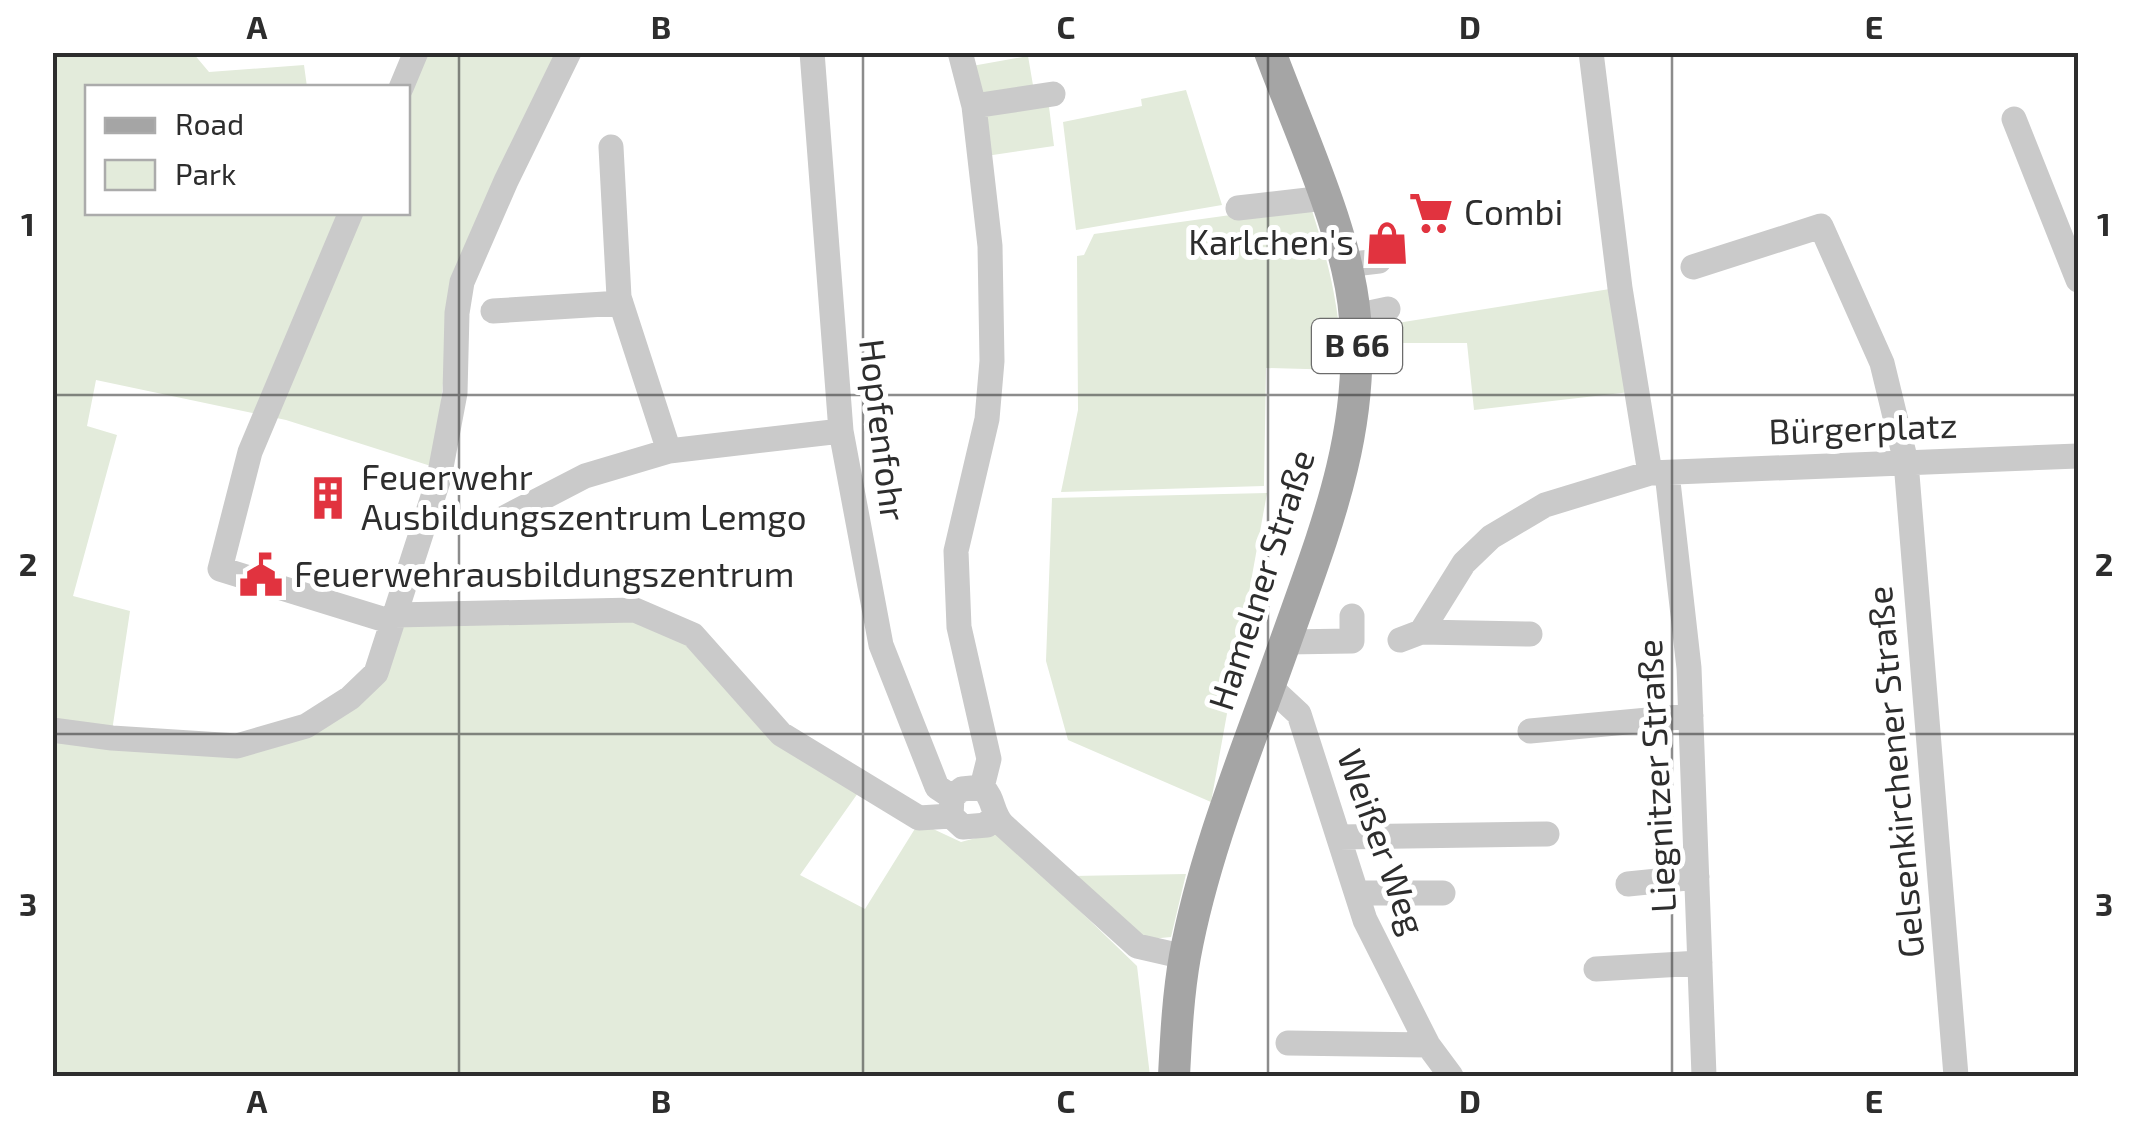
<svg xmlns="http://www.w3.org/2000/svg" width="2131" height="1129" viewBox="0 0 2131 1129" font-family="'Exo 2',sans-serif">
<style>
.green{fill:#e3ebdb}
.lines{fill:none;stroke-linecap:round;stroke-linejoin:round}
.minor{stroke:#cacaca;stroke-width:25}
.major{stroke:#a5a5a5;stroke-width:32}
.grid{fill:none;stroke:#2d2d2d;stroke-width:2.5;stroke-opacity:0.55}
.labels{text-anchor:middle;stroke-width:10;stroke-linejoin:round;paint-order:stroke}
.shield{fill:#fff;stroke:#6c6c6c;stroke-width:2.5}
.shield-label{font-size:32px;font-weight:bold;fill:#2d2d2d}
.poi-label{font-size:35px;fill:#2d2d2d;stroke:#fff;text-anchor:start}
.street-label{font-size:35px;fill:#2d2d2d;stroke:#fff}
.neatline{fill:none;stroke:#2d2d2d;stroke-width:4}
.grid-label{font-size:32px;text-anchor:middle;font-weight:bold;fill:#2d2d2d}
</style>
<rect width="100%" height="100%" fill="#fff"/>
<path class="green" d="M 53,53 L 193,53 L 209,72 L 304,65 L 307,87 L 88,88 L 88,212 L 408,212 L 408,89 L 422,53 L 561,53 L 454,281 L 434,467 L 286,420 L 96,380 L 87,426 L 117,435 L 73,596 L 130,611 L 112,731 L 53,723 Z
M 1028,56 L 1034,91 L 978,101 L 972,66 Z
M 1186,90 L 1222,205 L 1076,230 L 1063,122 L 1142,106 L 1141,99 Z
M 1048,99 L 1054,146 L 986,156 L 980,111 Z
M 1310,204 C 1329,264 1340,306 1342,370 L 1266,368 L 1264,486 L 1061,492 L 1078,410 L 1077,256 L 1084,255 L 1094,234 Z
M 1616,288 L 1630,392 L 1474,410 L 1467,343 L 1373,343 L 1372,327 Z
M 1267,493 L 1211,802 L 1068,740 L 1046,661 L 1052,498 Z
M 636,615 L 690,640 L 858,793 L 800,875 L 865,909 L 916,827 L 931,828 L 961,842 L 998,832 L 1137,966 L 1150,1076 L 53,1076 L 53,741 L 236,754 L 355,701 L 404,620 Z
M 1186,874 L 1171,937 L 1150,939 L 1130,930 L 1072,876 Z"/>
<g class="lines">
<path class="minor" d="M 812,52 L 841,431 L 881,645 L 937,787 L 952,797
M 960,52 L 974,106 L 990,246 L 992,361 L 987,419 L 956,551 L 959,627 L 989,759 L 982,787
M 1591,52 L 1620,288 L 1650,473
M 401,88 L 416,52
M 974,106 L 1053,94
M 2014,119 L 2078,280
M 611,147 L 619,297 L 669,451
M 1238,208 L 1325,198
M 351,212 L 250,452 L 220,569 L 392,622
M 1345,265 L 1379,261
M 1693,267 L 1821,226 L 1882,363 L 1906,462 L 1956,1076
M 493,311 L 621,303
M 1355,316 L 1388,309
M 1667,473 L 1689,668 L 1704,1076
M 502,519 L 585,476 L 669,451 L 841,431
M 395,615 L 635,610 L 693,635 L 781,734 L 919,818 L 951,816
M 1421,632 L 1530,634
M 1400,640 L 1421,632 L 1464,563 L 1491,537 L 1545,505 L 1650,473 L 2078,456
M 1286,642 L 1352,641 L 1352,616
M 1271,688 L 1299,714 L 1365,920 L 1428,1045 L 1451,1076
M 52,730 L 112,738 L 237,746 L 306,726 L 350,698 L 376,673 L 439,478 L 455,393 L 457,313 L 462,282 L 506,181 L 569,52
M 1530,731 L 1691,716
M 994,815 L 987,825 L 963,827 L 951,816 L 952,797 L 962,789 L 982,787 C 995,799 991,813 1003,825 L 1137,946 L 1185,957
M 1339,837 L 1547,834
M 1628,884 L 1697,877
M 1357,893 L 1443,893
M 1596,969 L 1700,963
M 1288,1043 L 1428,1045"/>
<path class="major" d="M 1174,1076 C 1176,1037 1178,995 1185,956 C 1205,848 1250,743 1286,640 C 1324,533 1365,433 1355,318 C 1349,236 1299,131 1270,52"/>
</g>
<path class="grid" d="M 459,52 L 459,1076M 863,52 L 863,1076M 1268,52 L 1268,1076M 1672,52 L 1672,1076M 52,395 L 2078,395M 52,734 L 2078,734"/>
<defs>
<g id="supermarket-bare" transform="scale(3.45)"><path d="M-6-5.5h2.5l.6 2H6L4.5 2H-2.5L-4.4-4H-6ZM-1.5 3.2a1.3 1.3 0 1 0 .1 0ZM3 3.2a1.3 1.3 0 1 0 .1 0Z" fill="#e1333f" stroke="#fff" stroke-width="2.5" paint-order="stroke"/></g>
<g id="shop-bare" transform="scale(3.45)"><path d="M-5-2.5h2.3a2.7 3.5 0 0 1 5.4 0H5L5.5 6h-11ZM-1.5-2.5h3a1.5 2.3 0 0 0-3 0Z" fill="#e1333f" stroke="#fff" stroke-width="2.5" paint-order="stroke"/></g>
<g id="building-bare" transform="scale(3.45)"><path d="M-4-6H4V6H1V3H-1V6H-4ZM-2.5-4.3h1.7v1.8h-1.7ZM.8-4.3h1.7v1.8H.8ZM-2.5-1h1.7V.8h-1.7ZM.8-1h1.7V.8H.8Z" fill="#e1333f" stroke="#fff" stroke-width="2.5" paint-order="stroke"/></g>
<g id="civic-bare" transform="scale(3.45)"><path d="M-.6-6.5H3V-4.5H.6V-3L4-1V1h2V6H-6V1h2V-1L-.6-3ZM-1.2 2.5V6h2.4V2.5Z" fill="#e1333f" stroke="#fff" stroke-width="2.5" paint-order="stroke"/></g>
</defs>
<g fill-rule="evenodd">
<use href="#supermarket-bare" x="1431" y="213"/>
<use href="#shop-bare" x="1387" y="243"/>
<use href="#building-bare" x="328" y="498"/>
<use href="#civic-bare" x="261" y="575"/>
</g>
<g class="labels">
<rect class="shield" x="1312" y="319" width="90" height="54" rx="8"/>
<g class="shield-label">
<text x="1357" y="357">B 66</text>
</g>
<g class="poi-label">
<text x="1464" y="225">Combi</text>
<text x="1354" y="255" text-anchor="end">Karlchen's</text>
<text x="361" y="490">Feuerwehr<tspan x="361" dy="40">Ausbildungszentrum Lemgo</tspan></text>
<text x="294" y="587">Feuerwehrausbildungszentrum</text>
</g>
<g class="street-label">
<text transform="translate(1863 429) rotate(-2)" y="12">Bürgerplatz</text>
<text transform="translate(882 430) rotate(83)" y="12">Hopfenfohr</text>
<text transform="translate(1262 580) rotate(-72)" y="12">Hamelner Straße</text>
<text transform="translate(1896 772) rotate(-95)" y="12">Gelsenkirchener Straße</text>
<text transform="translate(1657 776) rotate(-93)" y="12">Liegnitzer Straße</text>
<text transform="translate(1381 842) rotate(70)" y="12">Weißer Weg</text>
</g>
</g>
<rect width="2131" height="1129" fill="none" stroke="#ffffff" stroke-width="110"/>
<rect x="85" y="85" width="325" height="130" fill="#ffffff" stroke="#ababab" stroke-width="2.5"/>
<rect x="105" y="118" width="50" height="15" fill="#a5a5a5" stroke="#ababab" stroke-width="2.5"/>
<text x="175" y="135" font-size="30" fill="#2d2d2d">Road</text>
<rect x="105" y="160" width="50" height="30" fill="#e3ebdb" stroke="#ababab" stroke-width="2.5"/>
<text x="175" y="185" font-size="30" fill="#2d2d2d">Park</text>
<rect x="55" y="55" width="2021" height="1019" class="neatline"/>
<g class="grid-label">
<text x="257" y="39">A</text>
<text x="661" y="39">B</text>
<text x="1066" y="39">C</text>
<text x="1470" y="39">D</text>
<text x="1874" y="39">E</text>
<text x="28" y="236">1</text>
<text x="2104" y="236">1</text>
<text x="28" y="576">2</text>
<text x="2104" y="576">2</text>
<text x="28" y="916">3</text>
<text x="2104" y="916">3</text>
<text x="257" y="1113">A</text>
<text x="661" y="1113">B</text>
<text x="1066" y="1113">C</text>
<text x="1470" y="1113">D</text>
<text x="1874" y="1113">E</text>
</g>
</svg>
